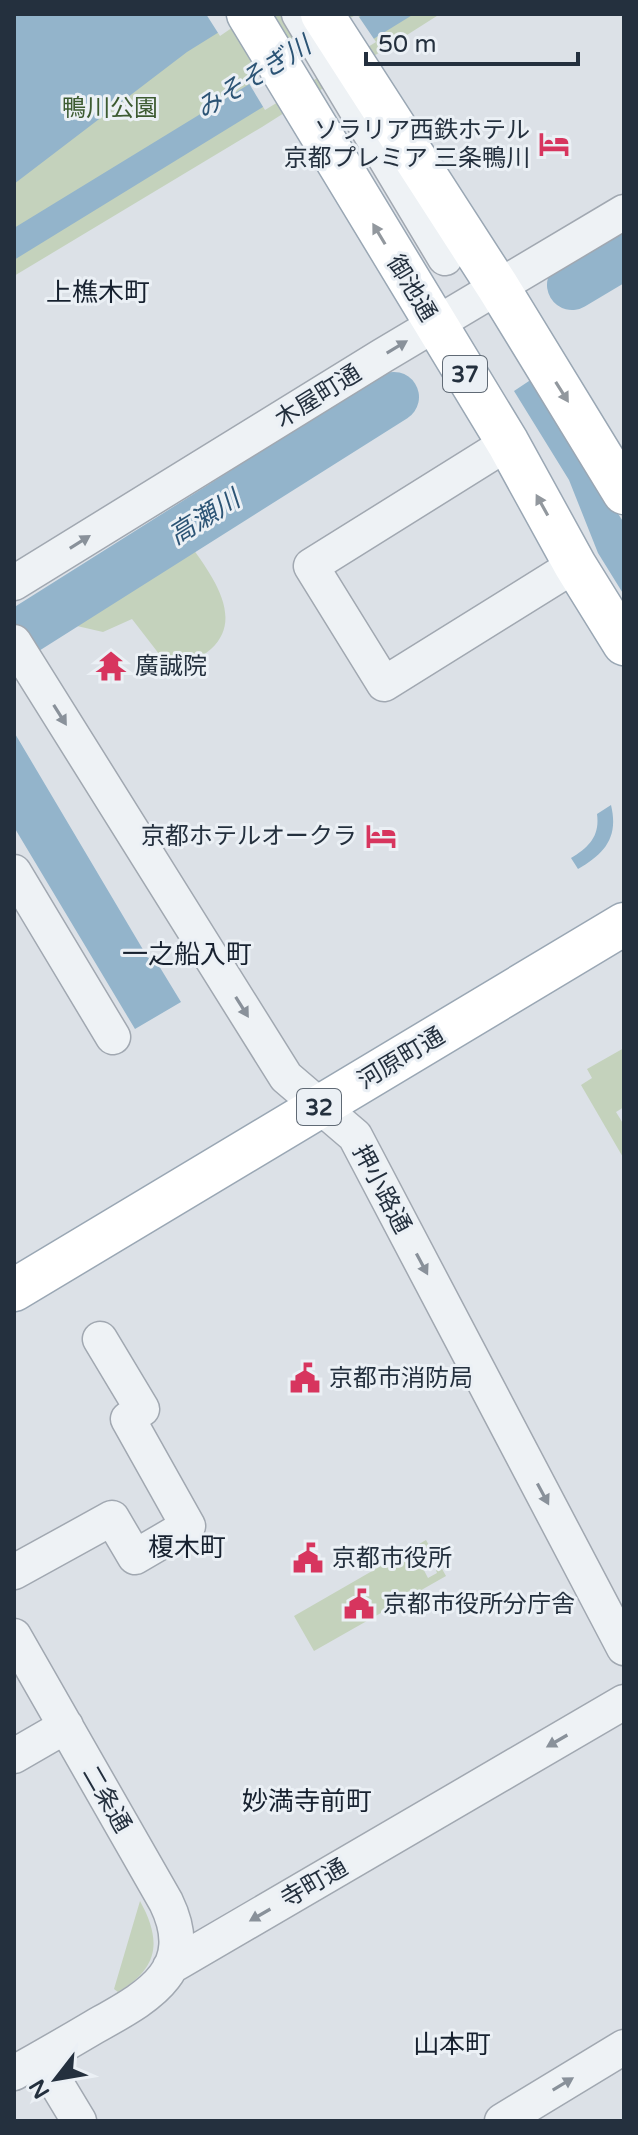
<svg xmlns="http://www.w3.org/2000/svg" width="638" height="2135" viewBox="0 0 638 2135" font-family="'Varela Round','Noto Sans JP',sans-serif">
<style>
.green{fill:#c4d2bc}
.water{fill:#93b4cb}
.pier{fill:#dce1e7}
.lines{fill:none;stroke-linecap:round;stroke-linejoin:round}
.river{stroke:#93b4cb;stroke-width:50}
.minor-casing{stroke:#a1a8b1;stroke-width:37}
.major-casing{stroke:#9aa7b4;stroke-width:45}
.minor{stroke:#eef2f5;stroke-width:34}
.major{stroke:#fff;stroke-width:42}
.oneway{fill:#92989e}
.oneway2{fill:#89919a}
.labels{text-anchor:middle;stroke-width:6;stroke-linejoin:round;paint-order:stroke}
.shield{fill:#ebf0f5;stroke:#606a75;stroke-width:2}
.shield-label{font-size:22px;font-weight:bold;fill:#24303e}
.park-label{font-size:24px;fill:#3d5b31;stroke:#ebf0f5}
.poi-label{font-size:24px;fill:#24303e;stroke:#ebf0f5;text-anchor:start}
.street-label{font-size:24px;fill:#24303e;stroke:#ebf0f5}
.water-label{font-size:26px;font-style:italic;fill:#2c5475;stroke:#ebf0f5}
.neighbourhood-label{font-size:26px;fill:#17212f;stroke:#ebf0f5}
</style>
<rect width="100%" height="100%" fill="#dce1e7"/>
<path class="green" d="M 14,14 L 440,14 L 262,127 L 14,276 Z
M 189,543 C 209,572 246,617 211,649 C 200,659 185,665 173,672 L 132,619 L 103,632 L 77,626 L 74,613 L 155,561 Z
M 624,1048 L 624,1107 L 616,1112 L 624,1125 L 624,1159 L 581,1085 L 592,1078 L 587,1069 Z
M 426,1540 L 431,1549 L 416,1555 L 428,1578 L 437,1573 L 436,1570 L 441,1567 L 446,1576 L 314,1651 L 294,1616 Z
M 140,1901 C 162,1941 159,1968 118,1992 L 114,1989 Z"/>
<path class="water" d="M 14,14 L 248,14 L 187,52 L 14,184 Z
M 364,14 L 414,14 L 14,260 L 14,228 Z
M 532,379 L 624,523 L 624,595 L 598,553 L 569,480 L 514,391 Z
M 14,732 L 148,958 L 153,956 L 181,1002 L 135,1029 L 14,827 Z
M 611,805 C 619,838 604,854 578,869 L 571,858 C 589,847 600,836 597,814 Z"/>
<path class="pier" d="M 206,14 L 252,14 L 220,36 Z
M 357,14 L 376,42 L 265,110 L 247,80 Z"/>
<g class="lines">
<path class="river" d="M 572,285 L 624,254
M 14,637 L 394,397"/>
<g class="minor-casing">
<path id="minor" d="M 299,14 L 445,258
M 508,443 L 311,566 L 384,684 L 575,565
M 14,583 L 382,356 L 624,212
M 14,642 L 286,1077 L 355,1136 L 624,1648
M 14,872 L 113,1037
M 14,1572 L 112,1518 L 135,1557 L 188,1526 L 128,1419 L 142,1409 L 100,1339
M 14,1636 L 166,1902 C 200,1972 145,1998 94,2027 C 67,2043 41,2058 14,2073
M 14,1756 L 66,1726
M 170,1967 L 624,1702
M 41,2058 L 79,2121
M 502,2121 L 624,2047"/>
</g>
<g class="major-casing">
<path id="major" d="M 248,14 L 508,443 L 575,565 L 624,644
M 322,14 L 498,287 L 624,493
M 14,1290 L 624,924"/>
</g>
<use href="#minor" class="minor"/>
<use href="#major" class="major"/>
</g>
<defs><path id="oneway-solid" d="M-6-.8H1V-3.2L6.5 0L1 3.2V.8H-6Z" transform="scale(2)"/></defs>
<g class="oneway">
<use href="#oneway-solid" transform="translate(379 234) rotate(-121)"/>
<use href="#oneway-solid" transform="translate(562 392) rotate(58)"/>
<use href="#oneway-solid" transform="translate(542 505) rotate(-119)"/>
</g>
<g class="oneway2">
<use href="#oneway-solid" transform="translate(397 347) rotate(-31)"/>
<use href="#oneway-solid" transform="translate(80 542) rotate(-32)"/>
<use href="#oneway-solid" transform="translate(60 715) rotate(58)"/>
<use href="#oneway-solid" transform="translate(242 1007) rotate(58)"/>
<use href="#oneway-solid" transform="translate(422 1264) rotate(62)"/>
<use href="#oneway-solid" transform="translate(543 1494) rotate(62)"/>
<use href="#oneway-solid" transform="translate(557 1741) rotate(150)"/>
<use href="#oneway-solid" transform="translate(260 1915) rotate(150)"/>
<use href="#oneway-solid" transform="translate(563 2084) rotate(-31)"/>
</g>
<defs>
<g id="hotel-bare" transform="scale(2.4)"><path d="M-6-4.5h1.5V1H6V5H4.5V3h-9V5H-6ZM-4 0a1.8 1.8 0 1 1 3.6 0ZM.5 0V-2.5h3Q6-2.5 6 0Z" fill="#d7355e" stroke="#ebf0f5" stroke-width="2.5" paint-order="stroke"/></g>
<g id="temple-bare" transform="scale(2.4)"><path d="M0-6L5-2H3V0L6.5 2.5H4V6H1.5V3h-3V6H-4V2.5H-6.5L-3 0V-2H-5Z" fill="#d7355e" stroke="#ebf0f5" stroke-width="2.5" paint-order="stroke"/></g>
<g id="civic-bare" transform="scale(2.4)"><path d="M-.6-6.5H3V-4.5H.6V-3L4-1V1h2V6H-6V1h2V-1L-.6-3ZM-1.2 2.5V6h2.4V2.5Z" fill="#d7355e" stroke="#ebf0f5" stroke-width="2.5" paint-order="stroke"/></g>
</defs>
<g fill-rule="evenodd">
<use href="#hotel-bare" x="554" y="144"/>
<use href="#temple-bare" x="111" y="666"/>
<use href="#hotel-bare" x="381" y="836"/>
<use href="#civic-bare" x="305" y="1378"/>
<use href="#civic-bare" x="308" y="1558"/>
<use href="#civic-bare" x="359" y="1604"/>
</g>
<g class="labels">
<g class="shield">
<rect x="443" y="356" width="44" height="36" rx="6"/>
<rect x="297" y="1089" width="44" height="36" rx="6"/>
</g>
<g class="shield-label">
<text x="465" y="382">37</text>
<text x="319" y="1115">32</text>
</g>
<g class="park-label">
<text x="110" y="116">鴨川公園</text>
</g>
<g class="poi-label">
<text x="530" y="138" text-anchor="end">ソラリア西鉄ホテル<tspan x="530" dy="28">京都プレミア 三条鴨川</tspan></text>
<text x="135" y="674">廣誠院</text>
<text x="357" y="844" text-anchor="end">京都ホテルオークラ</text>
<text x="329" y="1386">京都市消防局</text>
<text x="332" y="1566">京都市役所</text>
<text x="383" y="1612">京都市役所分庁舎</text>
</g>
<g class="street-label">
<text transform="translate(412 288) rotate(59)" y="8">御池通</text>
<text transform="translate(318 396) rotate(-32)" y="8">木屋町通</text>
<text transform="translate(401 1058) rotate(-31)" y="8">河原町通</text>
<text transform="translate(382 1189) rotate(62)" y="8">押小路通</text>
<text transform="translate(107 1799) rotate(60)" y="8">二条通</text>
<text transform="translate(314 1883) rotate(-30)" y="8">寺町通</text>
</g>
<g class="water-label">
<text transform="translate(253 77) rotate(-32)" y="9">みそそぎ川</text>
<text transform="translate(204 517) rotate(-32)" y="9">高瀬川</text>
</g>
<g class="neighbourhood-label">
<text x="98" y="301">上樵木町</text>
<text x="187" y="963">一之船入町</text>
<text x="187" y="1556">榎木町</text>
<text x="307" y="1810">妙満寺前町</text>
<text x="452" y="2053">山本町</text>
</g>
</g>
<rect width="638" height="2135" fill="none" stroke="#24303e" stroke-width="32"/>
<g transform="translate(56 2079) rotate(239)" stroke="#ebf0f5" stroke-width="6" paint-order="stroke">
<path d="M0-6L14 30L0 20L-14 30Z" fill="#24303e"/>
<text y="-12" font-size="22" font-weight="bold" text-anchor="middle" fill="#24303e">N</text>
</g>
<path d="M366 52v12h212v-12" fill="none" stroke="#24303e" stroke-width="4"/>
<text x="378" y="52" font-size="24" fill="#24303e" stroke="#ebf0f5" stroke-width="6" paint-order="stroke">50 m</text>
</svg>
